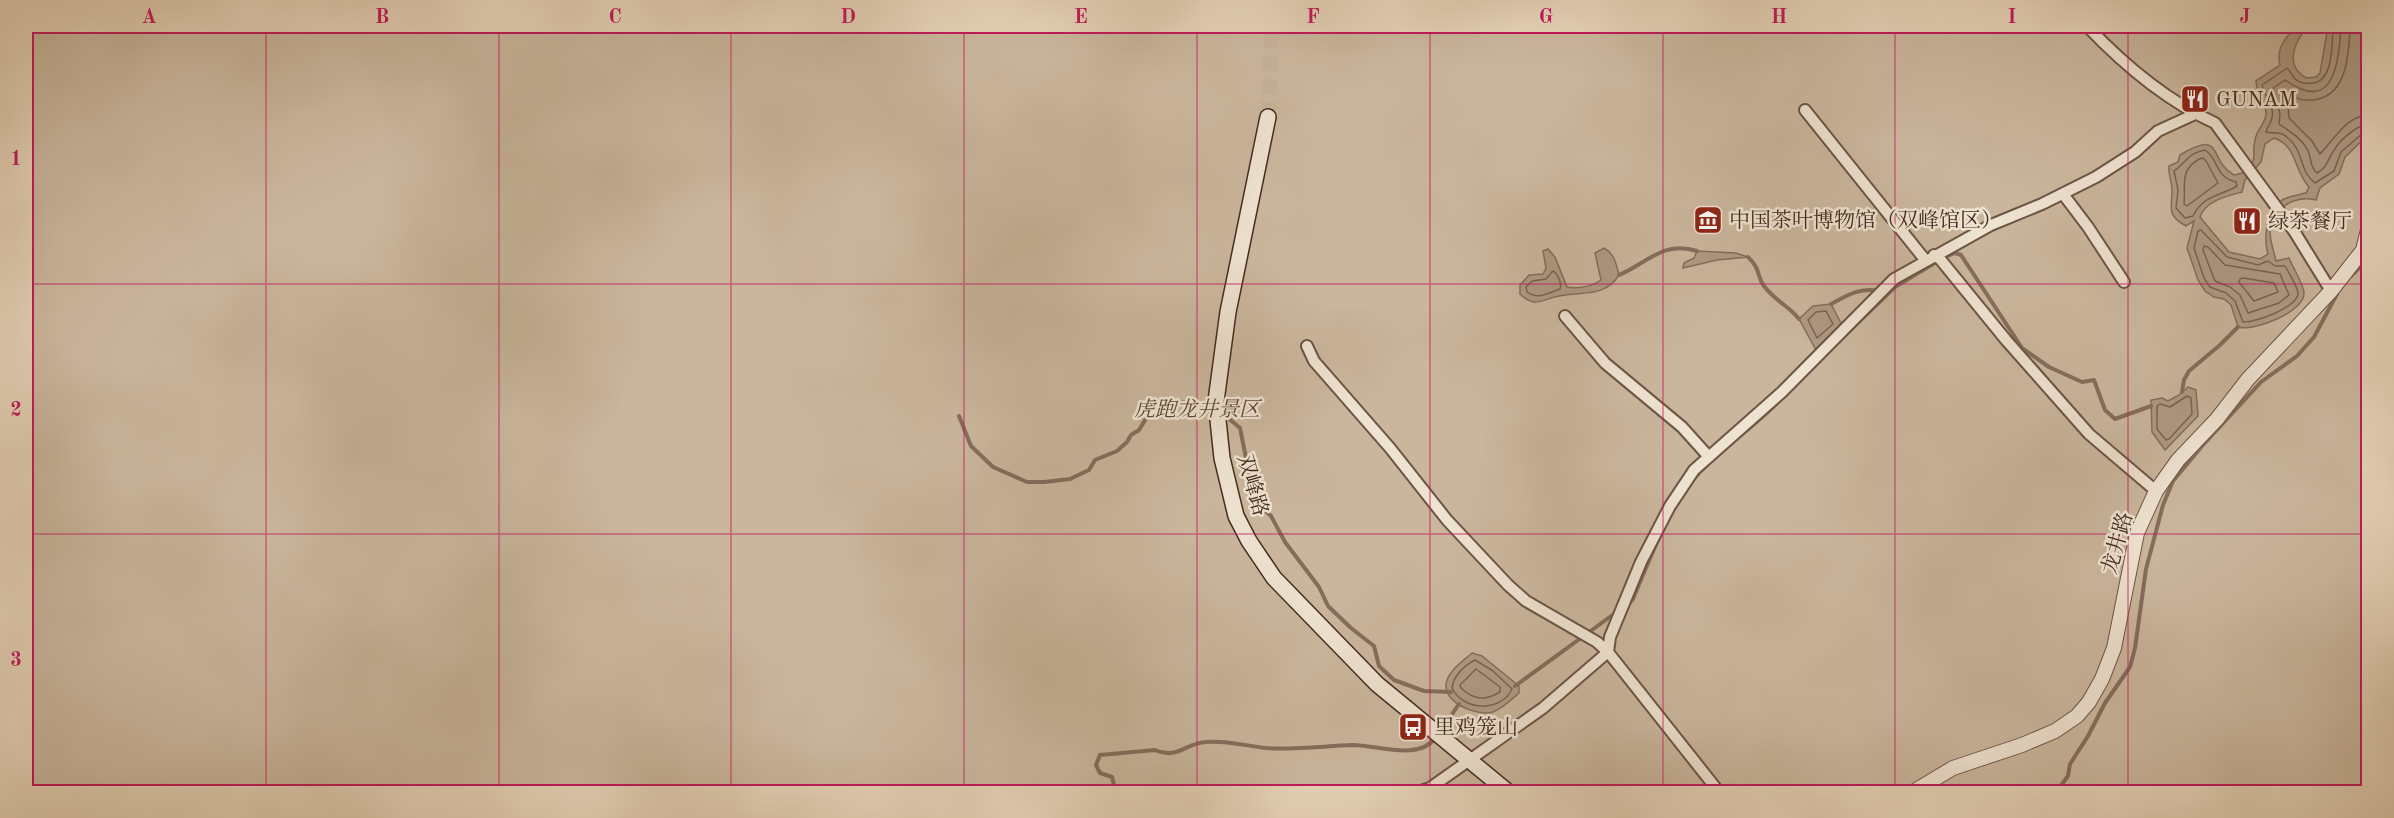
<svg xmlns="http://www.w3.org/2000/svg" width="2394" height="818" viewBox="0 0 2394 818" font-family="'Old Standard TT','Noto Serif SC',serif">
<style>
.green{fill:#cab69d;stroke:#87705e;stroke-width:1.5}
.water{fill:#ae9983;stroke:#846d5b;stroke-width:1.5;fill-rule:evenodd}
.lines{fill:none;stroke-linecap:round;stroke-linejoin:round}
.shore{stroke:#796251;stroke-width:1.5}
.stream{stroke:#846d5b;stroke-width:4}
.secondary-tunnel{stroke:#c5b199;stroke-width:15;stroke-dasharray:15 8;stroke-linecap:butt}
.minor-casing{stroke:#6c5545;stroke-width:14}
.tertiary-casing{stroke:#6c5545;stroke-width:16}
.secondary-casing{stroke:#442b1f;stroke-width:18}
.minor{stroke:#eee2d0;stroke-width:10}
.tertiary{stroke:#eee2d0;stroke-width:14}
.secondary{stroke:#eee2d0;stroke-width:15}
.grid{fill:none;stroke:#c2185b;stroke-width:1.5;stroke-opacity:0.55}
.labels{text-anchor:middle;stroke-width:5;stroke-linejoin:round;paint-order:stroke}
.poi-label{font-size:21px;fill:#442b1f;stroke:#eee2d0;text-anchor:start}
.park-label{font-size:21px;font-style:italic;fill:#5f4738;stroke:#eee2d0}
.street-label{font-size:21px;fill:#442b1f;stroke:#eee2d0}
.neatline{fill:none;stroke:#c2185b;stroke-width:2}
.grid-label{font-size:20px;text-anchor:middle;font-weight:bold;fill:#c2185b}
</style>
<rect width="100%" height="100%" fill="#e5d2b7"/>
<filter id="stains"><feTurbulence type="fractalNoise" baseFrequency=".00333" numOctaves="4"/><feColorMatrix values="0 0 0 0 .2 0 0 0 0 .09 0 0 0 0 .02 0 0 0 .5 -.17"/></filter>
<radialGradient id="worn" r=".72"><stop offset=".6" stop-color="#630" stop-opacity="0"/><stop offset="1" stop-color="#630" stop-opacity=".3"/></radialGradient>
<path class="green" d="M 26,26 L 2368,26 L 2368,792 L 26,792 Z"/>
<path class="water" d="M 2298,26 L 2308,26 C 2295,41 2283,66 2307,78 L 2316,77 L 2320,73 L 2328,26 L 2368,26 L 2368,135 L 2345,157 L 2339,174 L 2320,188 L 2316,200 C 2295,195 2271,208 2270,232 C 2270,241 2274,252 2276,261 L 2289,258 C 2292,266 2304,285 2304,293 C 2305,312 2253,332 2238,327 L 2231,305 L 2224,299 L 2214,297 L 2205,291 L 2198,280 L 2187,248 L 2194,221 L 2186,226 C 2166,215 2172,208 2172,190 C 2172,181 2168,175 2169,166 L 2178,162 L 2180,155 C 2225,128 2207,160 2234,175 L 2247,172 C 2259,153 2251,157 2255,140 C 2256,130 2267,122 2266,113 C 2265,100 2256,93 2256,81 L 2280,65 C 2276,48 2285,37 2298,26 ZM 2274,138 C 2298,146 2293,170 2309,187 L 2306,193 C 2298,195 2289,196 2282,200 C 2267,211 2263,237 2268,254 L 2260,259 L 2229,252 L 2200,217 C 2205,201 2227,196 2242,192 L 2245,180 L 2261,162 L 2265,144 Z
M 1604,248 C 1615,254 1616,264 1619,275 C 1605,298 1581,291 1559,296 C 1542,299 1535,309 1520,294 L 1520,285 L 1529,275 L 1543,274 L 1546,268 L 1543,251 L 1548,249 L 1555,257 L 1567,287 C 1580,289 1591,287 1601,280 L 1595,253 Z
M 1697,251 L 1736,253 L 1748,257 L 1717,260 L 1683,268 L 1684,263 L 1694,258 Z
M 1831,304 L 1842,325 L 1816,350 L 1799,319 L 1813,306 Z
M 2188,387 L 2196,390 L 2198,416 L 2165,450 L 2152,432 L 2151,400 L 2162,398 L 2168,401 L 2179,395 Z
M 1472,653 L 1482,656 L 1519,686 L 1519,693 C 1511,700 1503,708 1493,712 C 1476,717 1439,701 1447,680 C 1451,669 1464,660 1472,653 Z"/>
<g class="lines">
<path class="shore" d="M 2333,26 C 2332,41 2334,81 2313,83 C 2307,84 2300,83 2295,79 C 2292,75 2290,71 2287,68 L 2262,85 C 2264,95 2275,106 2272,118 C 2271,123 2267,127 2266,132 C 2271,134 2278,131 2284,135 C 2305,148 2298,171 2315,183 L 2334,171 L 2341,152 L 2363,133 L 2368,132
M 2341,26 C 2339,63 2334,115 2285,80 L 2273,88 L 2280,114 L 2279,124 C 2289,131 2302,138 2308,151 C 2312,159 2309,166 2317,173 C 2328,167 2327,160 2334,150 C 2340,140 2357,125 2368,124
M 2350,26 C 2349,56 2347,103 2305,100 C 2299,100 2293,96 2287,95 L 2289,118 L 2312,141 L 2320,154 C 2334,140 2346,116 2368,115
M 2205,150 C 2220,160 2214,177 2236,182 L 2237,186 C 2221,196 2203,195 2193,216 L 2185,218 L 2176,208 L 2178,190 L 2174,171 C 2187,162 2186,154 2205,150 Z
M 2199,159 L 2203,158 L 2206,161 L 2218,183 L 2187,206 L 2184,204 C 2186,184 2179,171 2199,159 Z
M 2201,230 L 2227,257 L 2258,265 L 2268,261 L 2275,266 L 2285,266 C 2289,273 2296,284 2298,292 C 2300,307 2254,323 2243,322 L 2235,301 L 2226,293 L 2210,287 L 2204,278 L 2194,248 L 2198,231 Z
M 2204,246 L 2208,247 L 2225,265 L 2280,274 L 2289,295 L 2279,303 L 2248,313 L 2240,295 L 2230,287 L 2215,281 L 2203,250 Z
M 1553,271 C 1558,273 1562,285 1560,289 C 1549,293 1537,300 1527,292 L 1526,287 L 1532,281 L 1546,279 Z
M 2243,278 L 2274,283 L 2278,292 L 2254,301 L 2239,282 L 2240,279 Z
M 1826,311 L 1833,324 L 1817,338 L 1808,320 L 1816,312 Z
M 2187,396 L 2191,398 L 2192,414 L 2169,439 L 2166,440 L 2157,429 L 2157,406 L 2160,404 L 2170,407 Z
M 1475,660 L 1493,671 L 1512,689 C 1501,712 1464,712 1452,688 C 1453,676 1465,665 1475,660 Z
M 1476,669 L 1500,687 L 1500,692 C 1485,701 1474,700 1461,688 L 1460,685 Z"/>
<path class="stream" d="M 1748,257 C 1761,269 1756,275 1764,286 C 1774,300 1789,306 1799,319
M 1945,257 L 1955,253 L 1961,255 L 2022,348 L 2049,367 L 2082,382 L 2094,380 L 2105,410 L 2115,419 L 2151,406
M 1619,275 C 1647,263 1664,240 1697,251
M 2351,276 L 2368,259
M 1831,304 C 1848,295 1860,287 1880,291
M 1844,336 L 1895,287 L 1938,261
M 2182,392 L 2184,380 L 2189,371 L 2220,345 L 2238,327
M 1222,413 L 1240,428 L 1253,493 L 1259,505 L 1271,516 L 1285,542 L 1319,587 L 1328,606 L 1351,628 L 1374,646 L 1379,666 L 1394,680 L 1424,691 L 1451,692
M 959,416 L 971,446 L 993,467 L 1027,482 L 1044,482 L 1070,479 L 1089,470 L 1095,460 L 1117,451 L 1127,442 L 1131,435 L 1139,430 L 1147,417 L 1167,402 L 1197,403 L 1212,409
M 1627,606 L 1633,599 C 1648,563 1672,500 1699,473 C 1722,448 1751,429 1775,405
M 1515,686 L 1618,611
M 1440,732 L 1459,704
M 1112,792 L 1114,785 L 1112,777 L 1100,773 L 1096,765 L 1100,755 L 1155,750 C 1177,760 1186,743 1206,742 C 1226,740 1246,746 1266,748 C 1294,750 1324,746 1353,745 C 1377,745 1419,761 1435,738
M 2056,792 L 2068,776 L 2070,764 L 2088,736 L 2105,703 L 2130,667 L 2135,648 L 2146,569 L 2163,505 L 2173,481 L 2203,445 L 2261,382 L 2297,356 L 2314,337 L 2337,294"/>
<path class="secondary-tunnel" d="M 1268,117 L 1272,26"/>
<g class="minor-casing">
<path id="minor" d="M 2087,26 C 2123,64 2167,101 2215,123 L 2294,231 L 2331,291
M 1805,110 L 1926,261
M 2063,194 L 2088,227 L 2124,282
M 1934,255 L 1940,259 L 2006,340 L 2089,434 L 2156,491
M 1565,316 L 1605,363 L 1682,427 L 1709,457
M 1307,346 L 1314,361 L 1390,448 L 1447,520 L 1508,585 L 1526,601 L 1597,642 L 1608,652 L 1719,792
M 1418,792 L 1430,788 L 1543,708 L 1608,652 L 1610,637 L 1641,562 L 1670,506 L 1694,470 L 1782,392 L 1894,279 L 1991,225 L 2042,204 L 2096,177 L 2135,152 L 2158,131 L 2195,114"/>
</g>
<g class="tertiary-casing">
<path id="tertiary" d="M 1913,792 L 1953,768 L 2022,745 L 2055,731 L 2077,716 L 2089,702 L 2102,679 L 2114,648 L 2137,533 L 2156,491 L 2178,460 L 2217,419 L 2248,379 L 2331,291 L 2363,250 L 2368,230"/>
</g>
<g class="secondary-casing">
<path id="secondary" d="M 1268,117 L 1228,312 L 1216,401 L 1222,458 L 1236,516 L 1249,541 L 1274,578 L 1377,684 L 1508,792"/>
</g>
<use href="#minor" class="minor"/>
<use href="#tertiary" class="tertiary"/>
<use href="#secondary" class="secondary"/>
</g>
<path class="grid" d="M 266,26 L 266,792M 499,26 L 499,792M 731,26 L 731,792M 964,26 L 964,792M 1197,26 L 1197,792M 1430,26 L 1430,792M 1663,26 L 1663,792M 1895,26 L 1895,792M 2128,26 L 2128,792M 26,284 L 2368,284M 26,534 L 2368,534"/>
<defs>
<g id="restaurant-square" transform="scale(1.5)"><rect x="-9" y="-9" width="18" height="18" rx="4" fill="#8f2418" stroke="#eee2d0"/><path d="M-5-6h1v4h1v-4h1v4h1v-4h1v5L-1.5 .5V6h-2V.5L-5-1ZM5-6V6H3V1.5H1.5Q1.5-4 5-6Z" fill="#fff"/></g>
<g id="museum-square" transform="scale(1.5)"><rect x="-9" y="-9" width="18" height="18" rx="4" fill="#8f2418" stroke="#eee2d0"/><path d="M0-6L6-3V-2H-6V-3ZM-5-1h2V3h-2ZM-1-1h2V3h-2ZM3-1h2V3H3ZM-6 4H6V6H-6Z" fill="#fff"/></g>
<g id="bus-square" transform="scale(1.5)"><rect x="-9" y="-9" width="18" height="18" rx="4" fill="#8f2418" stroke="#eee2d0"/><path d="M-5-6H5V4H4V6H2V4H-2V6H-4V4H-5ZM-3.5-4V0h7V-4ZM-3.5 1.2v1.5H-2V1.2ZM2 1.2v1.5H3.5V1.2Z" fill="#fff"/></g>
</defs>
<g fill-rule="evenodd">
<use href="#restaurant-square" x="2195" y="99"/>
<use href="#museum-square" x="1708" y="220"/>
<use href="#restaurant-square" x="2247" y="221"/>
<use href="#bus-square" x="1413" y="727"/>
</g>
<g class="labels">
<g class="poi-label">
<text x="2216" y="106">GUNAM</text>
<text x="1729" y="227">中国茶叶博物馆（双峰馆区）</text>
<text x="2268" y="228">绿茶餐厅</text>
<text x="1434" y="734">里鸡笼山</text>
</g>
<g class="park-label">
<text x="1197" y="416">虎跑龙井景区</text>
</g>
<g class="street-label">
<text transform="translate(1253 485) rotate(74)" y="7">双峰路</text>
<text transform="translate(2117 543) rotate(-74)" y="7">龙井路</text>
</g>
</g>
<rect width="2394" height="818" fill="none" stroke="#e5d2b7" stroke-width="66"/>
<rect x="33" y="33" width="2328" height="752" class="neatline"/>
<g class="grid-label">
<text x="149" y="23">A</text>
<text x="382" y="23">B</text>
<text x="615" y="23">C</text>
<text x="848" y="23">D</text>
<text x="1081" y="23">E</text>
<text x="1313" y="23">F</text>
<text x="1546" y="23">G</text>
<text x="1779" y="23">H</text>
<text x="2012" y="23">I</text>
<text x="2245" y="23">J</text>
<text x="16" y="165">1</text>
<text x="16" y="416">2</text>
<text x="16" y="666">3</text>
</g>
<rect width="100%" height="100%" filter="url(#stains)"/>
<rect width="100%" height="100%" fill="url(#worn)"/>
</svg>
